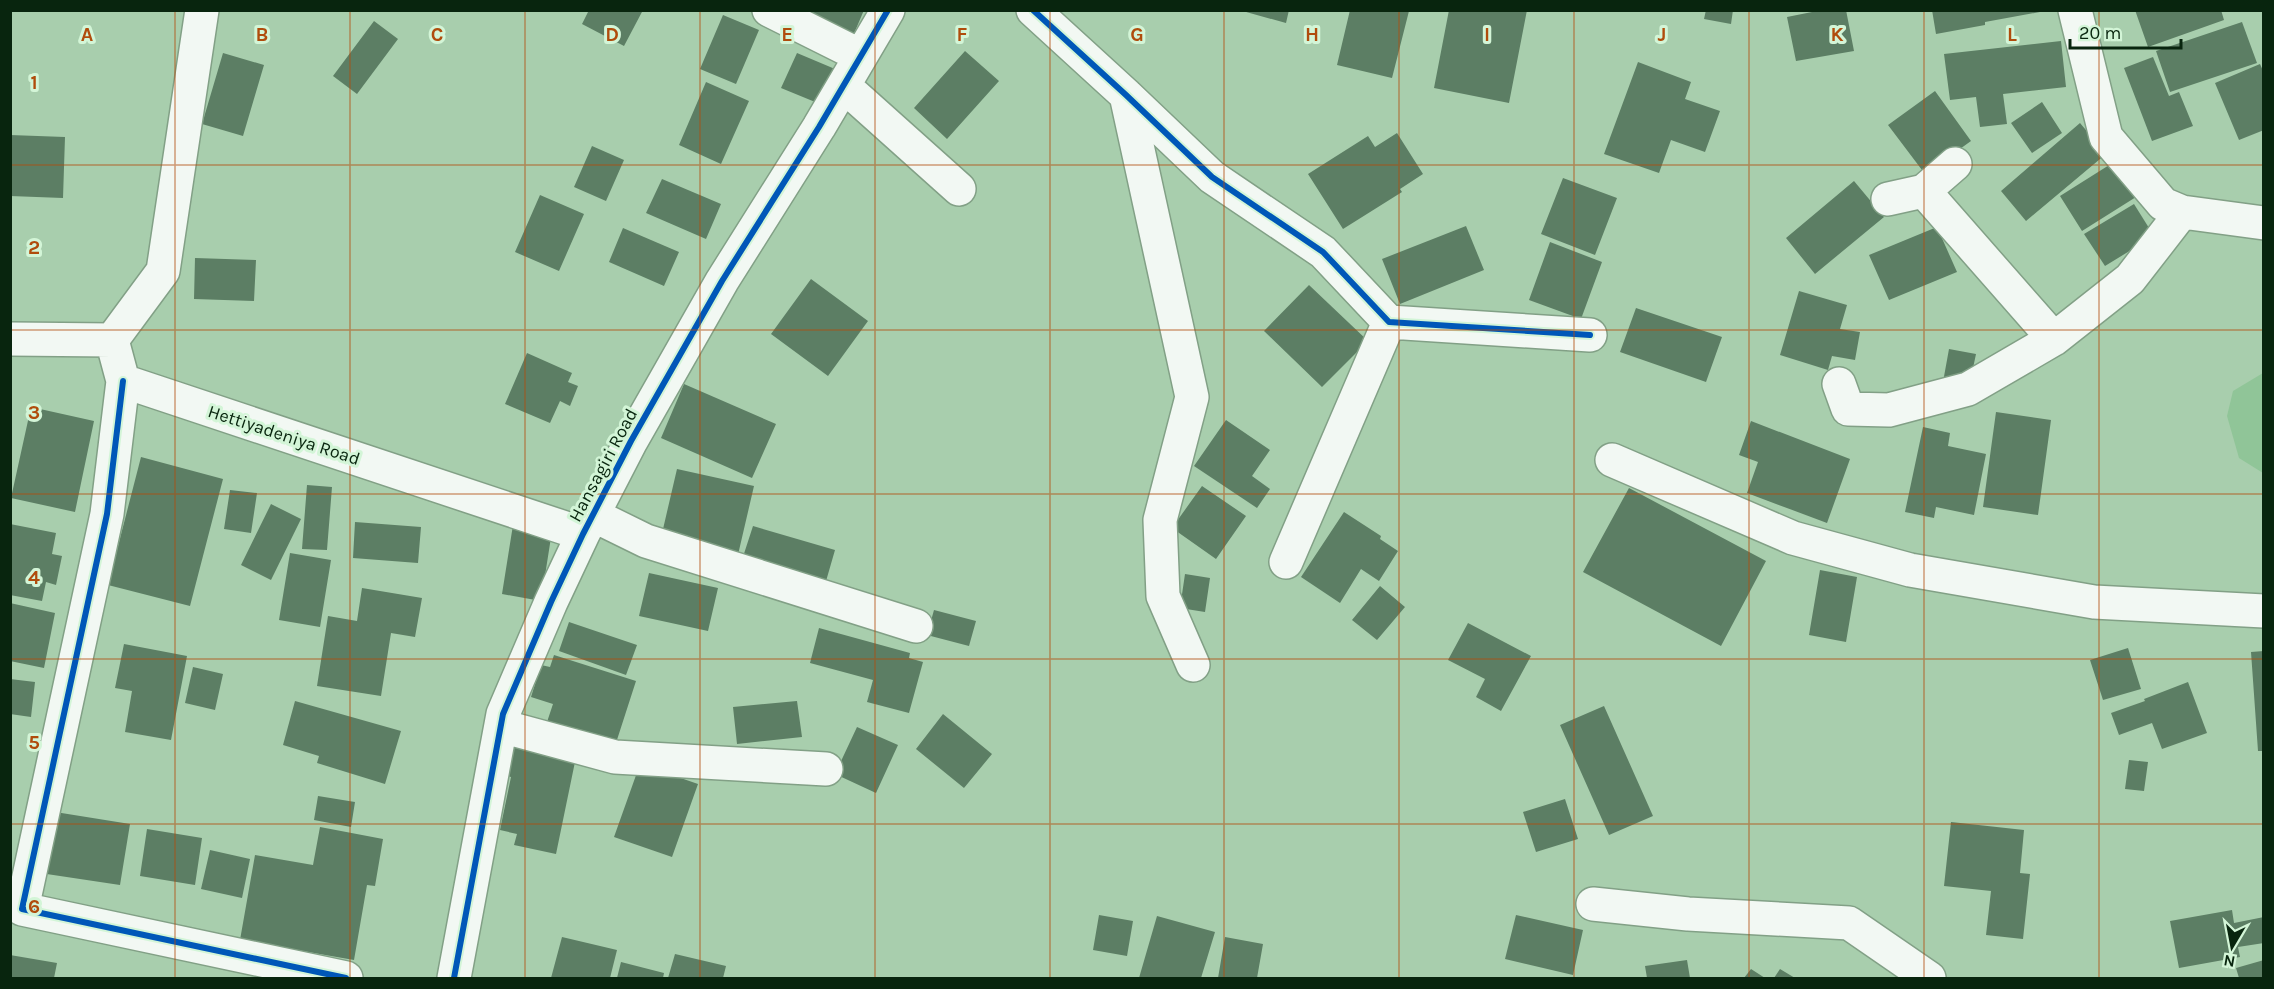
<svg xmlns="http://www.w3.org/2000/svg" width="2274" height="989" viewBox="0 0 2274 989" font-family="Karla,sans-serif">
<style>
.green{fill:#90c598}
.building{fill:#5c7e64}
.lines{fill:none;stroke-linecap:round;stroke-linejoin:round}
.minor-casing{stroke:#82a086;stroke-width:36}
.minor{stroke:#f2f8f3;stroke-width:33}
.cycleway-casing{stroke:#d3f5d7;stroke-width:10}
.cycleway{stroke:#0057b8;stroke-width:6}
.grid{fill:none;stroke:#b04c0c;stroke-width:1.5;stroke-opacity:0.55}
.labels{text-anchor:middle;stroke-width:6;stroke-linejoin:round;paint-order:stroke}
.street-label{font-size:18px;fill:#08250e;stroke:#d3f5d7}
.grid-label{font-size:20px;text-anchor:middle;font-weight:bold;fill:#b04c0c;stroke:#d3f5d7;stroke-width:6;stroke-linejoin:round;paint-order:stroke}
</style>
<rect width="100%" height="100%" fill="#a8cead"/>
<path class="green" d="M 2263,373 L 2263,473 L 2239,458 L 2227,416 L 2233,391 Z"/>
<path class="building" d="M 589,10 L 643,10 L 624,46 L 582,24 Z
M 795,10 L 864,10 L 853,36 Z
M 1239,10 L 1289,10 L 1286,23 Z
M 1350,10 L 1409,11 L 1392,78 L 1337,65 Z
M 1449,10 L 1527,10 L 1509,103 L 1434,88 Z
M 1706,10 L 1733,10 L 1731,24 L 1704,19 Z
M 1822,10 L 1846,10 L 1854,51 L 1796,61 L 1787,17 Z
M 1932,10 L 2040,10 L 2040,12 L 1985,22 L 1985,25 L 1936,34 Z
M 2135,10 L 2221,10 L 2224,20 L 2148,47 Z
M 723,15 L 759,30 L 736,84 L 700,69 Z
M 374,21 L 398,39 L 357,94 L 333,76 Z
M 2242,22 L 2257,63 L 2170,92 L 2156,51 Z
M 2061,41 L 2066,87 L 2003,94 L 2007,124 L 1980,127 L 1976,97 L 1950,100 L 1944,54 Z
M 965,51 L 999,81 L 947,139 L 914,108 Z
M 223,53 L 264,65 L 243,136 L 202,124 Z
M 797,53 L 835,69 L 820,104 L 781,88 Z
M 2153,57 L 2169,96 L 2179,92 L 2193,126 L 2152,141 L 2124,68 Z
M 1638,62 L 1691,82 L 1685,99 L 1720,111 L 1705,152 L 1671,140 L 1659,173 L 1604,154 Z
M 2260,64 L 2264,73 L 2264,130 L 2239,140 L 2215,83 Z
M 706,82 L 749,101 L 721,164 L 679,145 Z
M 1935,91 L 1971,141 L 1925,174 L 1888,125 Z
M 2042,102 L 2062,133 L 2032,153 L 2011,123 Z
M 2080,123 L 2106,154 L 2026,221 L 2001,191 Z
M 1397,133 L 1423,174 L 1400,189 L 1402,192 L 1343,229 L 1308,174 L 1368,136 L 1375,147 Z
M 10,135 L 65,137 L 63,198 L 10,196 Z
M 592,146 L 624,160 L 606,201 L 574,187 Z
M 2114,162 L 2136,197 L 2082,231 L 2060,196 Z
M 1563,178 L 1617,198 L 1595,255 L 1541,234 Z
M 662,179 L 721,204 L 706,239 L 646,213 Z
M 1854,181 L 1884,217 L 1815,274 L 1786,238 Z
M 540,195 L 584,214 L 559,271 L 515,252 Z
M 2134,204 L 2154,236 L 2105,266 L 2084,234 Z
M 1466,226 L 1484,270 L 1400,304 L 1382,259 Z
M 1937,227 L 1957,272 L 1889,300 L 1869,255 Z
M 623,228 L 679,252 L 664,286 L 609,262 Z
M 1550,242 L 1602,262 L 1581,319 L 1529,300 Z
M 195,258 L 256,260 L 254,301 L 194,299 Z
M 811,279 L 868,321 L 828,376 L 771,334 Z
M 1309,285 L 1368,341 L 1322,387 L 1264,331 Z
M 1799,291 L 1847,305 L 1840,329 L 1860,332 L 1855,360 L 1832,356 L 1828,370 L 1780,355 Z
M 1636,308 L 1722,337 L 1706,382 L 1620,352 Z
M 1949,349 L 1976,354 L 1969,387 L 1943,382 Z
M 527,353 L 572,373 L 568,382 L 578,386 L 570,406 L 560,401 L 550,423 L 505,404 Z
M 684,384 L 776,424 L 752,478 L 661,438 Z
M 31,407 L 94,421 L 75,512 L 11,498 Z
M 1996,412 L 2051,420 L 2038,515 L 1983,507 Z
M 1226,420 L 1270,450 L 1252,476 L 1270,489 L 1257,508 L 1194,466 Z
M 1751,421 L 1850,459 L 1827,523 L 1747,493 L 1758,462 L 1739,455 Z
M 1923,427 L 1950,433 L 1948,446 L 1986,454 L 1974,515 L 1936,507 L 1934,518 L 1905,512 Z
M 141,457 L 223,479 L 190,606 L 108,585 Z
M 677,469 L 754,486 L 737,559 L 660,542 Z
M 307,485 L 332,487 L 327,550 L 302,549 Z
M 1202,486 L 1246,516 L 1216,559 L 1172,528 Z
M 1629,488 L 1766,561 L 1721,646 L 1583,572 Z
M 230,490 L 257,493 L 251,533 L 224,529 Z
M 271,504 L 301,519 L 271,580 L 241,565 Z
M 1344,512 L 1381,536 L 1380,539 L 1398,551 L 1379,581 L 1361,569 L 1340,603 L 1301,577 Z
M 355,522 L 421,527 L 418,563 L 353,558 Z
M 10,524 L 56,533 L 52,554 L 62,556 L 56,585 L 46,582 L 42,601 L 10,595 Z
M 513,525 L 552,531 L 541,601 L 502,594 Z
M 753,526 L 835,550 L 822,595 L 740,566 Z
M 290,553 L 331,560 L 320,627 L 279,620 Z
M 1820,570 L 1857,577 L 1846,642 L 1809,635 Z
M 649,573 L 718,588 L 708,631 L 639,616 Z
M 1185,574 L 1210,578 L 1205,612 L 1180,608 Z
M 1380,586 L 1405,607 L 1377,640 L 1352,620 Z
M 362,588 L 422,598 L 415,637 L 391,633 L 381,696 L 317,686 L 328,616 L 357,621 Z
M 10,603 L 55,613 L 44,668 L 10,661 Z
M 934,610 L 976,621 L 969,646 L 927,635 Z
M 569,622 L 637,645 L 626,675 L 559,651 Z
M 1468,623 L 1531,656 L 1501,711 L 1476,697 L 1485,679 L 1448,660 Z
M 819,628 L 910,653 L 909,658 L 923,662 L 909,713 L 867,702 L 873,680 L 810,663 Z
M 124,644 L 187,656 L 171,740 L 125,732 L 132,691 L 115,688 Z
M 2128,648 L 2141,689 L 2103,700 L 2090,660 Z
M 2264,651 L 2264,751 L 2258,751 L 2251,652 Z
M 554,655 L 636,681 L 615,746 L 546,725 L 553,704 L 531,697 L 541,665 L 550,667 Z
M 193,667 L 223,674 L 215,710 L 185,703 Z
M 10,679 L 35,682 L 31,717 L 10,714 Z
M 2188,682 L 2207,733 L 2162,749 L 2152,723 L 2119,735 L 2111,713 L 2145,701 L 2144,699 Z
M 295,701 L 401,731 L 385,784 L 317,763 L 319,756 L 283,745 Z
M 797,701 L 802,737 L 737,744 L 733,707 Z
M 1604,706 L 1653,816 L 1609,835 L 1560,725 Z
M 943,714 L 992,754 L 964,788 L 916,749 Z
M 857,727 L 898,745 L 876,793 L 835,774 Z
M 505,738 L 576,757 L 556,854 L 514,845 L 517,834 L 500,830 L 511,777 L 498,774 Z
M 2129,760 L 2148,762 L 2144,791 L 2125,789 Z
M 640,764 L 698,784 L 672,857 L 614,837 Z
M 318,796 L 355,802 L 351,827 L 314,820 Z
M 1565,799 L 1578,839 L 1536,852 L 1523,812 Z
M 49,811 L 130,824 L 120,885 L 40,873 Z
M 1951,822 L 2024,830 L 2020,873 L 2030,874 L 2023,939 L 1986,935 L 1991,891 L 1944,886 Z
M 320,827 L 383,839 L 375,886 L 367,885 L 354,960 L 240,940 L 255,855 L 313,865 Z
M 147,829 L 202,838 L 195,885 L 140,876 Z
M 210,850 L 250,859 L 242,898 L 201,889 Z
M 2232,910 L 2234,923 L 2264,917 L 2264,943 L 2238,947 L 2240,957 L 2179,968 L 2170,921 Z
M 1099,915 L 1133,921 L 1127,956 L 1093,950 Z
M 1516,915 L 1583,930 L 1573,975 L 1505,959 Z
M 1157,916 L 1215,932 L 1201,978 L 1139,978 Z
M 562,937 L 617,950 L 610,978 L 551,978 Z
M 1225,937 L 1263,944 L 1257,978 L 1218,978 Z
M 675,954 L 726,966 L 723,978 L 668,978 Z
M 10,955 L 57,963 L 54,978 L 10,978 Z
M 1687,960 L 1690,978 L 1647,978 L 1645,966 Z
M 2264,960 L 2264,978 L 2239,978 L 2236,968 Z
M 621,962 L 664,973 L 663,978 L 617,978 Z
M 1751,969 L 1765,978 L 1744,978 Z
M 1780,969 L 1795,978 L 1774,978 Z"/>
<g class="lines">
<g class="minor-casing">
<path id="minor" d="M 769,10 L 861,56
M 1033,10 L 1126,95 L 1212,177 L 1323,252 L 1389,322 L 1590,335
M 2075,10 L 2106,137 L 2163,204 L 2182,212 L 2264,223
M 844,86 L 959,189
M 1126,95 L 1192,397 L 1160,520 L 1163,596 L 1193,665
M 1955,164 L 1924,191 L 2054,339
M 1888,199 L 1924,191
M 10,339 L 112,340 L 123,381 L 583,534
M 112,340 L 163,271 L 202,10
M 123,381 L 107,514 L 22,909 L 346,978
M 1839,384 L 1848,409 L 1889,410 L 1968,389 L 2054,339 L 2130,279 L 2182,212
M 1612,460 L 1793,538 L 1910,570 L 2094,602 L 2264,611
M 593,515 L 646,541 L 916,626
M 1286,562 L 1389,322
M 501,726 L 615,757 L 826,769
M 1593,904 L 1688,914 L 1849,923 L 1929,978
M 454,978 L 503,714 L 551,602 L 583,534 L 631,441 L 722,281 L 819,127 L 888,10"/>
</g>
<use href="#minor" class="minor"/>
<g class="cycleway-casing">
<path id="cycleway" d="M 1033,10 L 1126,95 L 1212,177 L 1323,252 L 1389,322 L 1590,335
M 123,381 L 107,514 L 22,909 L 346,978
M 454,978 L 503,714 L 551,602 L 583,534 L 631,441 L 722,281 L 819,127 L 888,10"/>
</g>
<use href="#cycleway" class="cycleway"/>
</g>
<path class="grid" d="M 175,10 L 175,978M 350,10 L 350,978M 525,10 L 525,978M 700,10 L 700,978M 875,10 L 875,978M 1050,10 L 1050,978M 1224,10 L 1224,978M 1399,10 L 1399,978M 1574,10 L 1574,978M 1749,10 L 1749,978M 1924,10 L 1924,978M 2099,10 L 2099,978M 10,165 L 2264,165M 10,330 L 2264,330M 10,494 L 2264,494M 10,659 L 2264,659M 10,824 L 2264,824"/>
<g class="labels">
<g class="street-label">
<text transform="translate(284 435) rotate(18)" y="6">Hettiyadeniya Road</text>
<text transform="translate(603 465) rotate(-62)" y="6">Hansagiri Road</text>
</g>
</g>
<g class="grid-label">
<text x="87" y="41">A</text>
<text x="262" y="41">B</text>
<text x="437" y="41">C</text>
<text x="612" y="41">D</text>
<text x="787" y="41">E</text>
<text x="962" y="41">F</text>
<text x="1137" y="41">G</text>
<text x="1312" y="41">H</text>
<text x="1487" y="41">I</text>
<text x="1662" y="41">J</text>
<text x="1837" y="41">K</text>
<text x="2012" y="41">L</text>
<text x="34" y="89">1</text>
<text x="34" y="254">2</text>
<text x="34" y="419">3</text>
<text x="34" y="584">4</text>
<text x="34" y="749">5</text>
<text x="34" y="913">6</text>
</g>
<rect width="2274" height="989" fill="none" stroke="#08250e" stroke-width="24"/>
<g transform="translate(2232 947) rotate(190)" stroke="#d3f5d7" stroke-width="4.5" paint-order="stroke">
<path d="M0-4.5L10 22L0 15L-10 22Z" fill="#08250e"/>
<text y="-9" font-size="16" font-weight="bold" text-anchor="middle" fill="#08250e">N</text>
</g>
<path d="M2070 39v9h111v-9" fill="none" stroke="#08250e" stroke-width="3"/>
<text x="2079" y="39" font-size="18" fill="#08250e" stroke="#d3f5d7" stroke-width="4.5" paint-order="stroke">20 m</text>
</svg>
